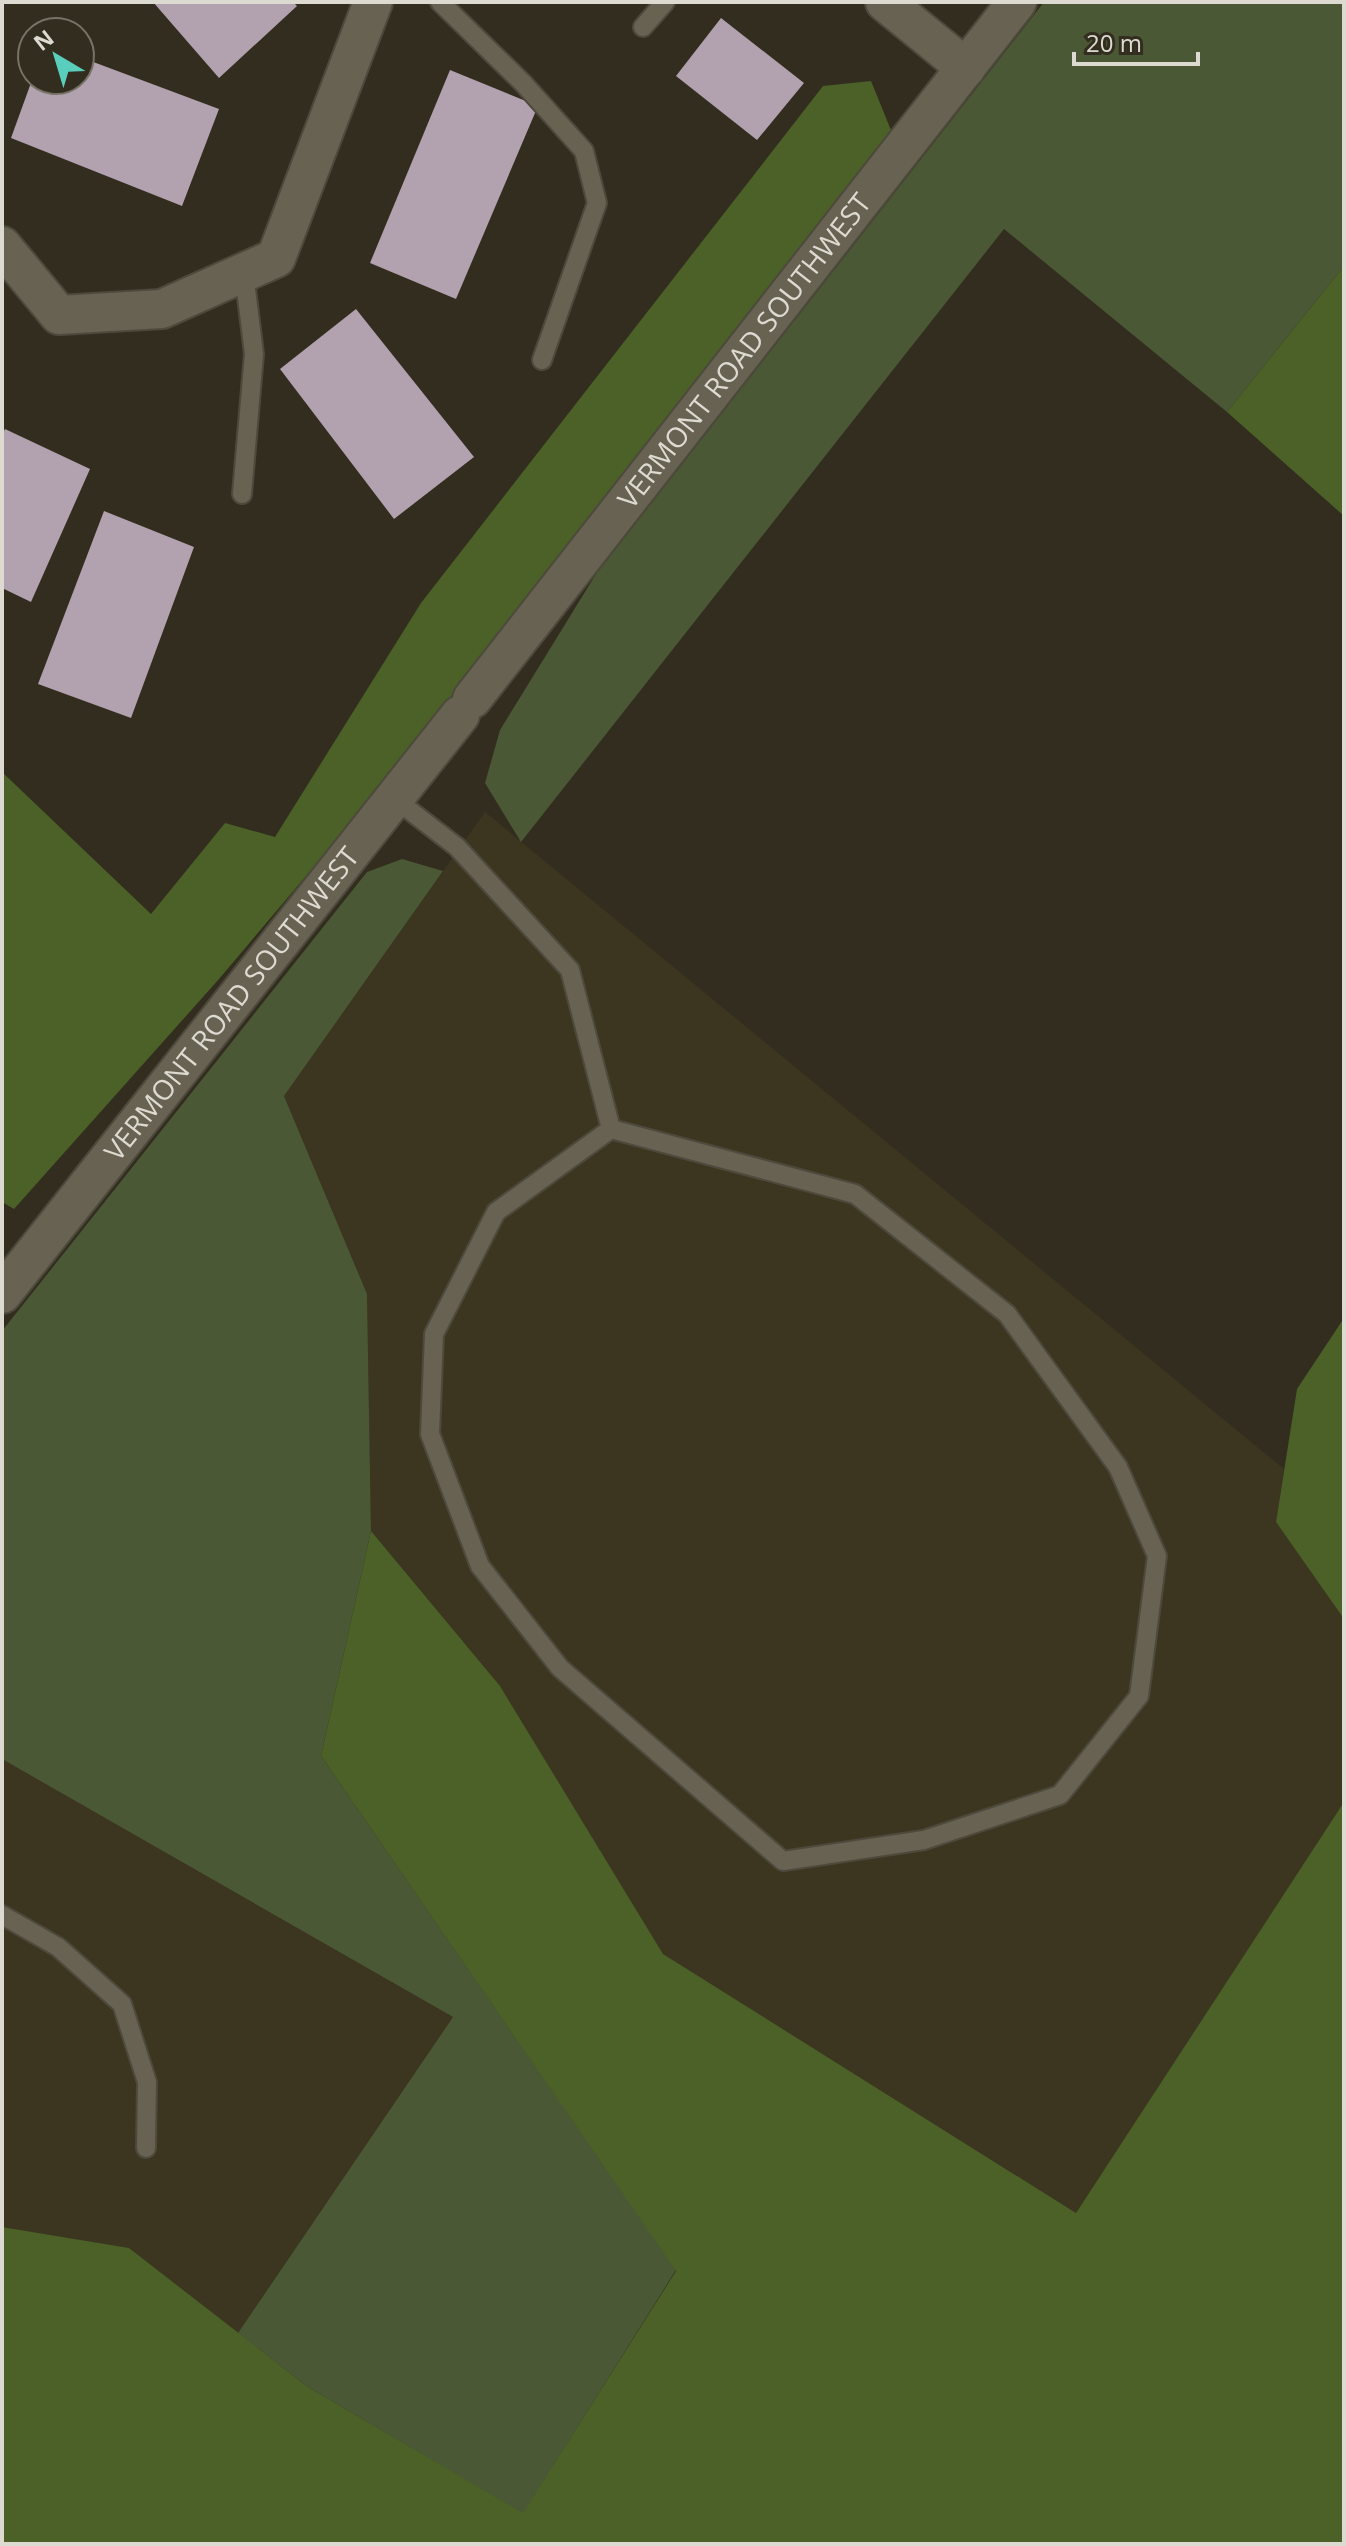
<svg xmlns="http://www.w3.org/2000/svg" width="1346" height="2546" viewBox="0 0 1346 2546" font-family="'Open Sans',sans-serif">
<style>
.built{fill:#3c3620}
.green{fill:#4a5835}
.forest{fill:#4b6128}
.building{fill:#b2a1af}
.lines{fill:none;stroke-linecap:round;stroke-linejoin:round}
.lane-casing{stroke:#4d493c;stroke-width:22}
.street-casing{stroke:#4d493c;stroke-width:42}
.lane{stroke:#676251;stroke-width:18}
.street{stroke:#676251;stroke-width:38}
.labels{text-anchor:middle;stroke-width:8;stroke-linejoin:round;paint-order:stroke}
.street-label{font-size:28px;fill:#dddad1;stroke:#322d1e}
</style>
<rect width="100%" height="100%" fill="#322d1e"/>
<path class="built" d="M 485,812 L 1284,1469 L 1276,1522 L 1344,1619 L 1344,1802 L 1076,2213 L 663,1954 L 500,1686 L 371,1531 L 367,1294 L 284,1096 Z
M 2,1759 L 453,2017 L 238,2333 L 129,2248 L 2,2227 Z"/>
<path class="green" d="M 1044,2 L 1344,2 L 1344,266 L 1227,412 L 1004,229 L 521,842 L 485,783 L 500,730 L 596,574 Z
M 402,859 L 443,871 L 284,1096 L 367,1294 L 371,1531 L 321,1756 L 676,2270 L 523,2514 L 308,2387 L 238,2333 L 453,2017 L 2,1759 L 2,1331 L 367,872 Z"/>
<path class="forest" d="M 871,81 L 895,140 L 411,752 L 219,979 L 14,1209 L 2,1202 L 2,772 L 151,914 L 225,823 L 275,837 L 421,603 L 823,86 Z
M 1344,266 L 1344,516 L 1227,412 Z
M 1344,1318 L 1344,1619 L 1276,1522 L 1297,1389 Z
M 371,1531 L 500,1686 L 663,1954 L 1076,2213 L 1344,1802 L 1344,2544 L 2,2544 L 2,2227 L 129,2248 L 308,2387 L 523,2513 L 676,2271 L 321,1756 Z"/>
<path class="building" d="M 153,2 L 293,2 L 297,6 L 219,78 Z
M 721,18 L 804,83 L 757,140 L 676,76 Z
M 80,57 L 219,109 L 182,206 L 11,138 L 32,80 L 80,80 Z
M 450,70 L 538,106 L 456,299 L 370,263 Z
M 356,309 L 474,457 L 394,519 L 280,369 Z
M 5,429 L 90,469 L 31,602 L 2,588 L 2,435 Z
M 104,511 L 194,547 L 131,718 L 38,684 Z"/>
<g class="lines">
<g class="lane-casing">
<path id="lane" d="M 440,2 L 523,83 L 584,151 L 597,203 L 542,360
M 643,27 L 665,2
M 242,494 L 254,354 L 244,273
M 395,799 L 457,847 L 570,970 L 611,1129
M 611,1129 L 855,1194 L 1007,1314 L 1118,1467 L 1157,1556 L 1139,1696 L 1060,1795 L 924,1840 L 783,1861 L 560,1668 L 480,1566 L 430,1434 L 434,1334 L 496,1212 Z
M 2,1915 L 58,1947 L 122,2004 L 147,2082 L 146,2148"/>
</g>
<g class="street-casing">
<g id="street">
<path d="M 885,2 L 966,68"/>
<path d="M 2,246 L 59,315 L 162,309 L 276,258 L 373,2"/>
<path id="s1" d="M 472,699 L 1017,2"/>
<path id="s2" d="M 2,1294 L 460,715"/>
</g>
</g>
<use href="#lane" class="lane"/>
<use href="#street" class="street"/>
</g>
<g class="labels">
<g class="street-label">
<text dy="10" stroke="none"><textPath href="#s1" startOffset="442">VERMONT ROAD SOUTHWEST</textPath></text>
<text dy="10" stroke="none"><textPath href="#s2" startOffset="370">VERMONT ROAD SOUTHWEST</textPath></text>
</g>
</g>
<rect width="1346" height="2546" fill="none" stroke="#dddad1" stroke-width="8"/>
<g transform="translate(56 56) rotate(322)"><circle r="38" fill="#322d1e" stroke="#767266" stroke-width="2"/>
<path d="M0-6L14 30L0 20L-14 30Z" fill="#5acebc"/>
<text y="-12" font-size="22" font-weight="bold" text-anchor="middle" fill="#dddad1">N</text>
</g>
<path d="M1074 52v12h124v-12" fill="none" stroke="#dddad1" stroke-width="4"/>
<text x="1086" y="52" font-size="24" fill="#dddad1" stroke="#322d1e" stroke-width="6" paint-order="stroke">20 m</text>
</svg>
